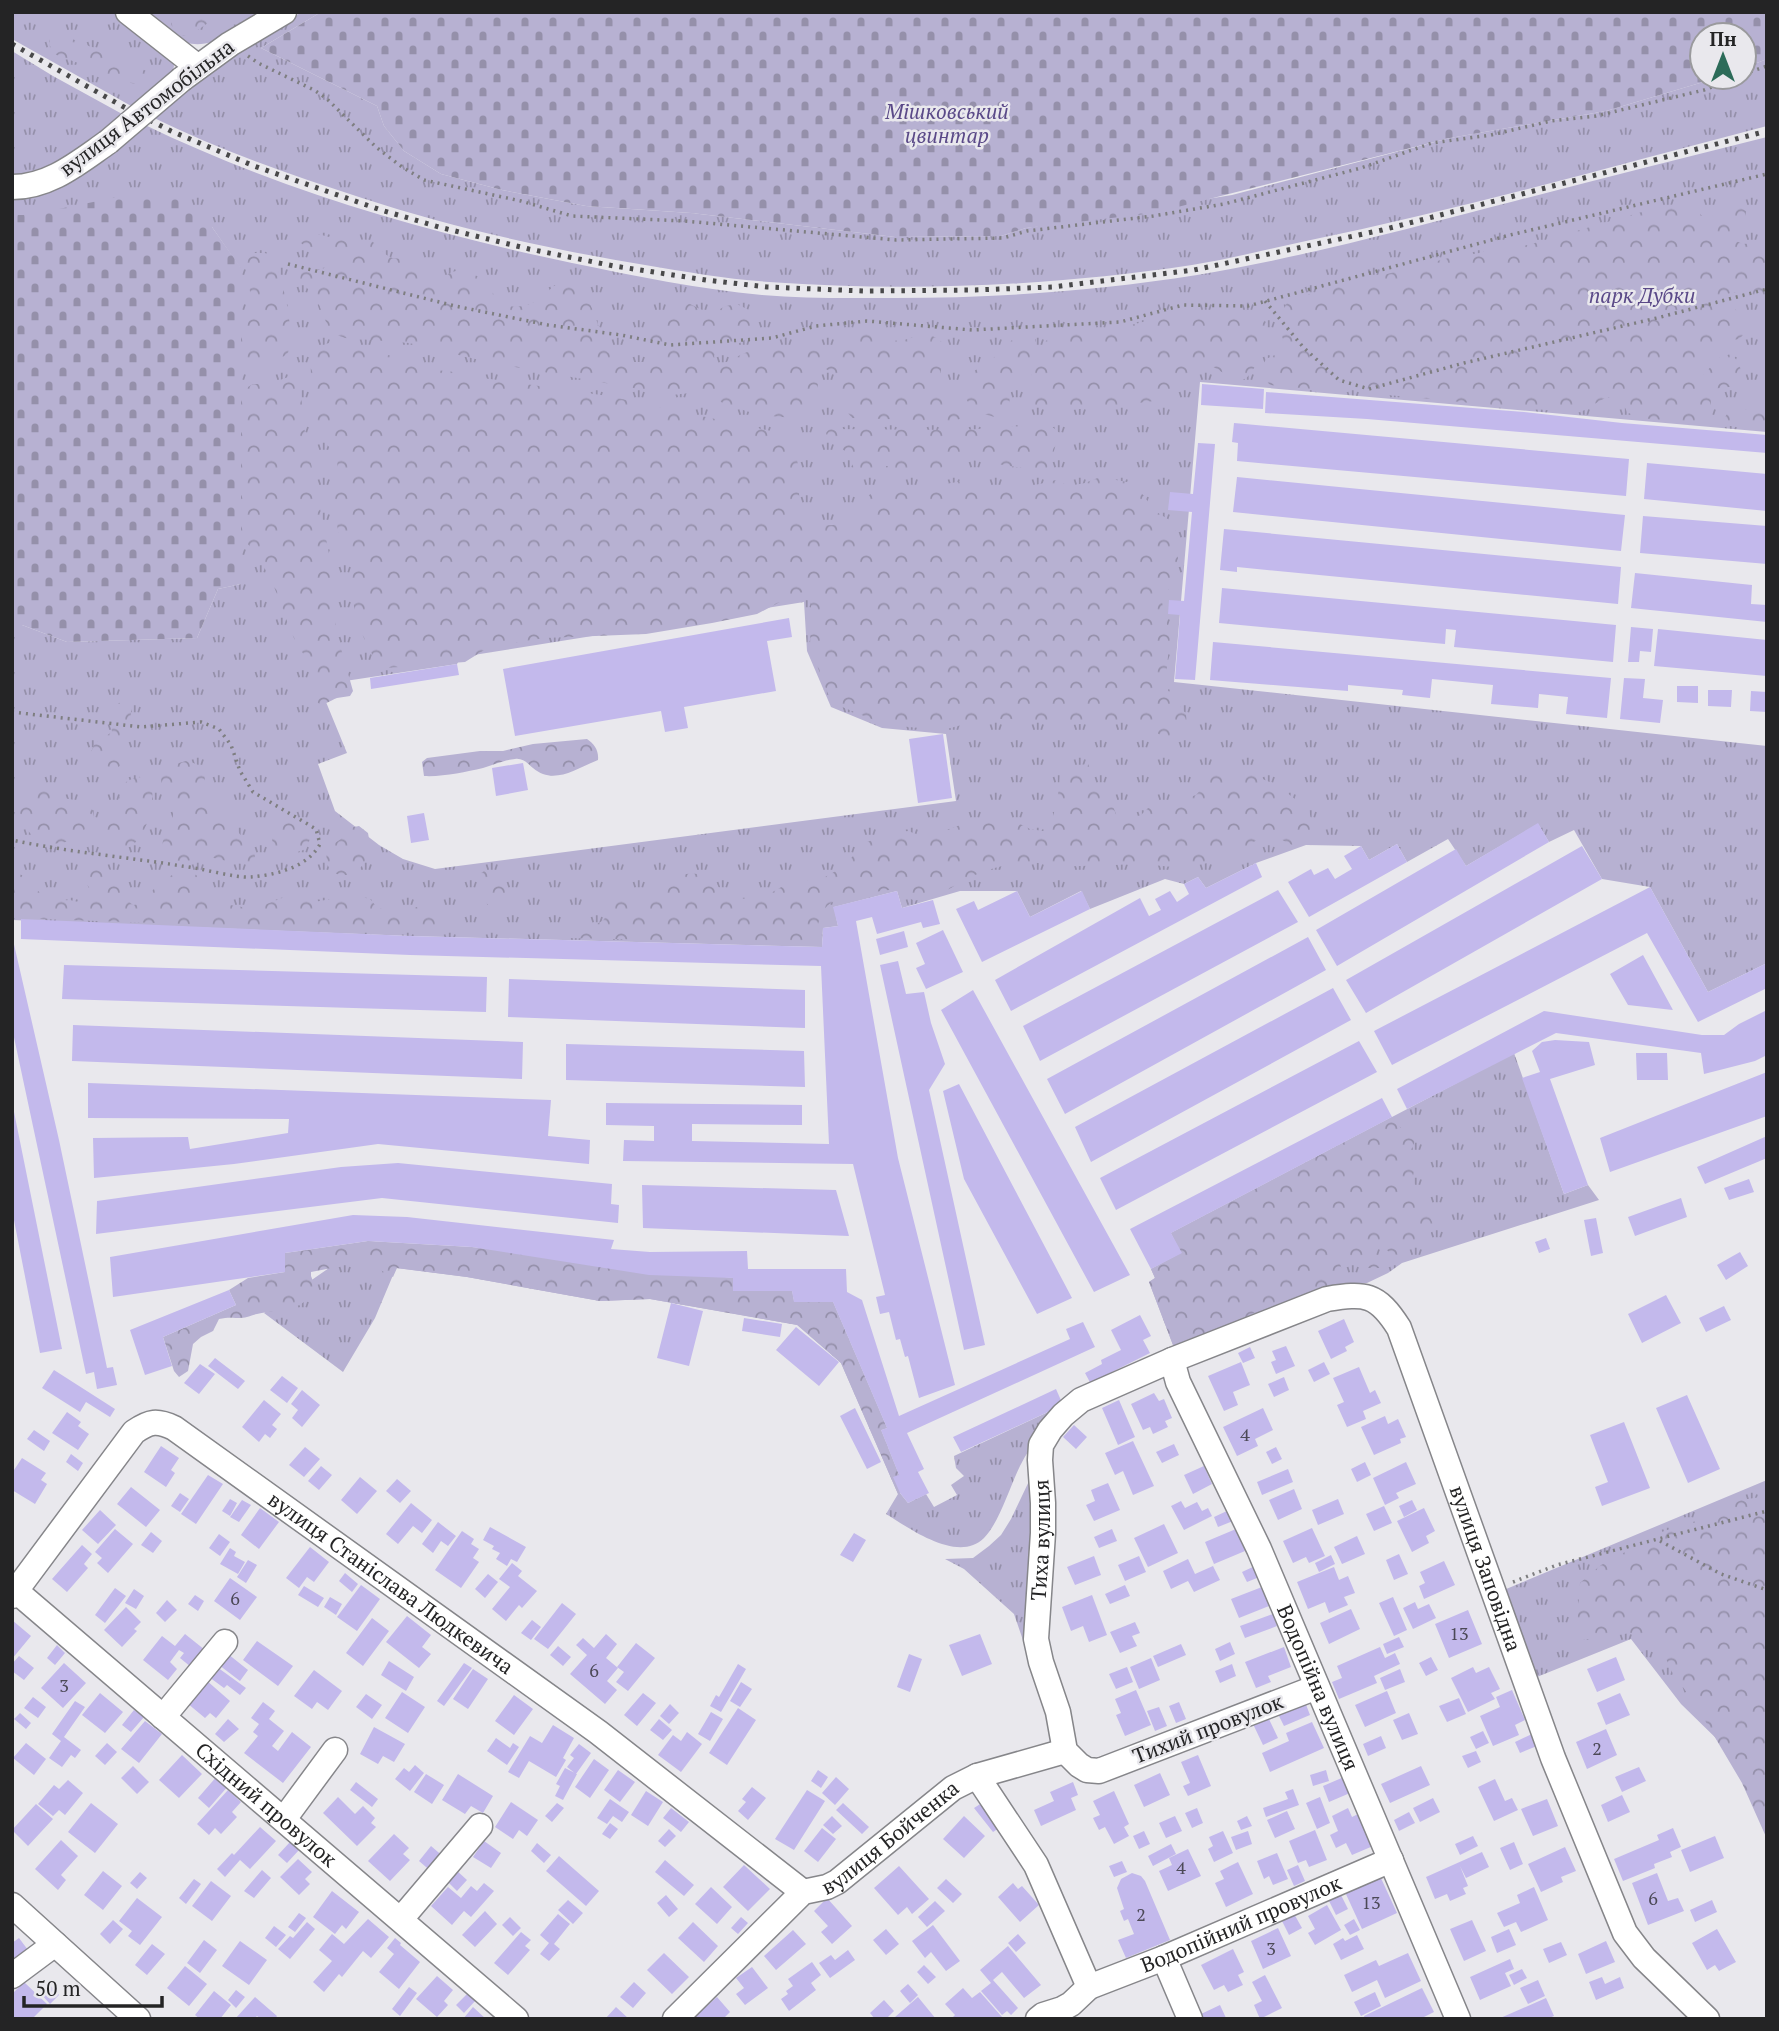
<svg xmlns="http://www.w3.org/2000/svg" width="1779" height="2031" viewBox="0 0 1779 2031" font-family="'PT Serif',serif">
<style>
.grass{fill:url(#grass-tufts);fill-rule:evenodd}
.forest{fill:url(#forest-crowns)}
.cemetery{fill:url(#cemetery-stones)}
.building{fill:#c3b9ec}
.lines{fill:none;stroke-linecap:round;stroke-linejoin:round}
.minor-casing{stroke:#86868a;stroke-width:27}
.path{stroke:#7e7e80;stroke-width:3.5;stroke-dasharray:2 5;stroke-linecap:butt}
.minor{stroke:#fff;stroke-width:24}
.rail{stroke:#49494a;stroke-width:5;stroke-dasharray:3.5 7;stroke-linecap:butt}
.minor-bridge-casing{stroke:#86868a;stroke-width:27;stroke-linecap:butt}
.minor-bridge{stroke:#fff;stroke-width:24}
.labels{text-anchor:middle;stroke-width:5;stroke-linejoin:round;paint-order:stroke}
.number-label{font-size:18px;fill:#4c4957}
.street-label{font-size:21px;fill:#242425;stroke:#e9e8ed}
.park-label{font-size:21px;font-style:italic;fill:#5a4988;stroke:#e9e8ed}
</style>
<defs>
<pattern id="grass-tufts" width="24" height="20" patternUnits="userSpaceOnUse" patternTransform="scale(1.75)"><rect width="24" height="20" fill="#b7b1d2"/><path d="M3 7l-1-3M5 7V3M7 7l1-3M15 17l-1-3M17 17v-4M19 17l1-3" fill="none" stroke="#9590aa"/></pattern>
<pattern id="forest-crowns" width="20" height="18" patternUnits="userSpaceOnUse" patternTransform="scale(1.75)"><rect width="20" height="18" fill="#b7b1d2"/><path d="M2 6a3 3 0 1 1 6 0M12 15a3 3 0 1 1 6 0" fill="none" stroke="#9590aa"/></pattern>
<pattern id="cemetery-stones" width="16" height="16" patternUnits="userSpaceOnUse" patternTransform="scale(1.75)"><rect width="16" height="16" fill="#b7b1d2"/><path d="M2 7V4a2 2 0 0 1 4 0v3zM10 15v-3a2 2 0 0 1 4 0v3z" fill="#9590aa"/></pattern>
</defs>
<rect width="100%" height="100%" fill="#e9e8ed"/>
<path class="grass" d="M 12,12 L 116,12 L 172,56 L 174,66 L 172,75 L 133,107 L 12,39 Z
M 143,12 L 266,12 C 239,28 206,58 174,37 C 164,30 154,20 143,12 Z
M 302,12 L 321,12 L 261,48 L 377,106 L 384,126 L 404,151 L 441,174 L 502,190 L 586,206 L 691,213 L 895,237 L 1001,236 L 1026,228 L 1232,195 L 1450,138 L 1606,111 L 1720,77 L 1744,77 L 1744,68 L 1767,59 L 1767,126 C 1614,166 1461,209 1306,241 C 1268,249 1230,259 1192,265 C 1053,286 909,292 769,282 C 727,279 686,272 645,265 C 549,249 454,228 362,198 C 290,175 219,150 152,117 L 231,54 Z
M 12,51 L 53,76 L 124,115 L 62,163 L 12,178 Z
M 143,124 C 279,190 425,232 572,263 C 635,276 699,289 762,295 C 806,299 852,298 896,298 C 997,298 1097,291 1197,275 C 1304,257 1410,228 1515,201 C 1599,179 1683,158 1767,137 L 1767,432 L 1200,382 L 1174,682 L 1767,746 L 1767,963 L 1708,992 L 1650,887 L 1602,879 L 1574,830 L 1549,842 L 1538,824 L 1466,866 L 1448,839 L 1407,862 L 1397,844 L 1369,860 L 1361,846 L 1306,845 L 1256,863 L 1206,888 L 1198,877 L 1184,884 L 1165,879 L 1090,909 L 1081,891 L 1030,917 L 1017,891 L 960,891 L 902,908 L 897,891 L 834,907 L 838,926 L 823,928 L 822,947 L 410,936 L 12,920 L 12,625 L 22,625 L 67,642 L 197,638 L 218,589 L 241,584 L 241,269 L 212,227 L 12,215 L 12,195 ZM 804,602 L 807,651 L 831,707 L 882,728 L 946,734 L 956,801 L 435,869 L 403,859 L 379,845 L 335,811 L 318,764 L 347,753 L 319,685 L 457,664 L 461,657 Z
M 1514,1053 L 1564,1194 L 1588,1185 L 1599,1200 L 1402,1263 L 1388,1273 L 1367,1283 L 1338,1287 L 1173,1345 L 1149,1282 L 1155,1278 L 1151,1269 L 1181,1253 L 1171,1233 Z
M 368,1241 L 734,1291 L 792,1291 L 794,1302 L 833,1302 L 887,1428 L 881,1430 L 899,1475 L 900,1493 L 908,1503 L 926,1494 L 934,1507 L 957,1495 L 951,1485 L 964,1476 L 956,1468 L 954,1456 L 1063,1405 C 1048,1424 1031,1444 1020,1466 C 1010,1486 999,1523 984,1538 C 958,1564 909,1528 886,1514 L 898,1494 L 841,1363 L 798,1325 L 650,1299 L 600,1301 L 467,1277 L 396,1268 L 375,1318 L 343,1372 L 264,1313 Z
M 1031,1477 L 1035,1477 L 1027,1652 L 1014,1614 L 964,1569 L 945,1559 L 973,1558 L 989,1546 L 1001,1535 L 1011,1519 Z
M 1767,1480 L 1767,1788 L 1681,1704 L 1631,1639 L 1532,1679 L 1499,1592 Z"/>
<path class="forest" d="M 203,12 L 259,12 L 249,18 C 245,17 242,14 239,13 C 233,11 221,15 216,18 C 203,24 178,52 171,23 L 175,17 Z
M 58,33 L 139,67 L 146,71 L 149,81 L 146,84 L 134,84 L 54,54 C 50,46 47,43 52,34 Z
M 1688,202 L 1694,205 L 1701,215 C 1706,216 1713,217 1719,214 C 1729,208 1734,203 1746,211 L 1745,221 L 1733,228 L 1732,232 L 1736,241 L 1743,244 L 1767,242 L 1767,302 L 1758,300 L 1748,290 L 1726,294 L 1726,303 L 1743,315 L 1747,324 L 1745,333 L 1739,339 L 1727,341 L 1695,367 L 1698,374 L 1703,375 L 1720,357 L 1731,354 C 1740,362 1743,372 1741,384 C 1731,389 1719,385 1710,392 L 1712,417 L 1711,421 L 1707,423 L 1638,418 L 1627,412 C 1614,379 1595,409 1577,413 L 1388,395 L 1339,382 L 1331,382 L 1311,389 L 1270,385 L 1263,377 L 1261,369 L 1266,359 L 1277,354 L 1282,346 L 1283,339 L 1277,322 L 1287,303 L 1298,297 L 1449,258 L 1479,253 L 1499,248 L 1528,245 L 1659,207 Z
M 306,231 L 337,239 L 371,240 L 385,254 L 392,258 L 411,260 L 416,265 L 427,281 C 446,284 439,278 452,272 C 462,268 476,276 485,279 L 499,304 C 546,317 545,276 575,280 C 592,299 599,328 607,352 L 632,362 L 644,362 C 659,349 653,345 644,330 L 675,303 L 686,302 L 710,314 L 726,306 L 737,304 L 751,311 L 757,321 L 755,334 L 736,345 L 719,349 L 714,356 L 718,363 L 723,364 C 738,356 757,346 775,345 C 801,343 838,365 860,342 L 860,336 L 864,330 C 876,330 881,337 891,340 C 915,345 921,322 945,345 C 945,356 940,364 941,374 C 942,389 957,401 963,415 L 960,419 L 950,421 L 852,418 C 840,404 835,392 834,374 L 826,369 L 820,370 C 815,379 820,395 818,408 L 807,415 L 794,418 L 759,415 L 724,404 L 713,396 L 698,392 L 664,396 L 639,389 L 492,363 L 409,343 L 345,338 L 334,334 L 328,327 L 318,302 L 300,279 L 301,272 C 314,270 325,272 334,260 L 331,251 C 319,246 296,251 299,234 Z
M 254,253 L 265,253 L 275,258 C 283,288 295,323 288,353 C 265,371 255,368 234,351 L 235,319 C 239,316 245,312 248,308 C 255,298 244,270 247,257 Z
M 1251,310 L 1261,313 C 1262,317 1265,320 1266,323 C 1268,335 1255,381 1240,380 C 1228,378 1216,367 1205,363 L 1198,364 L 1184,385 L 1169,399 L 1123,405 L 1059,411 L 1041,407 L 1033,404 C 1027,382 1033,348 1053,335 C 1067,326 1086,332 1101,330 C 1127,328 1151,318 1176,315 C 1189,313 1201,316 1214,316 C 1227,316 1238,311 1251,310 Z
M 1023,334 L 1036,339 C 1035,348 1032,357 1026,366 C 1023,370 1018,373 1015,378 C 1010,386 1010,402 1008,412 L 998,418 L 977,412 L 968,402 L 962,391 L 961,386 L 967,376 L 996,356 L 1012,340 Z
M 329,343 L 354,347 L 392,356 L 418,368 L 454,372 L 483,378 L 608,396 L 785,434 L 793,439 C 795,448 797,457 798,466 C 800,483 794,518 817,524 C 827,527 839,524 850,523 L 862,503 L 873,491 L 883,485 L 906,488 L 931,486 L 964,481 L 1002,490 L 1015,490 L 1056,480 L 1069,486 L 1085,483 L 1100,477 L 1127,482 L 1140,491 L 1155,511 L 1171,521 L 1179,539 L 1177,574 L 1172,586 L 1165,593 L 1162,602 L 1170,638 L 1166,675 L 1167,689 L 1186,714 L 1187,728 C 1172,750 1154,730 1138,720 L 1068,725 L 1010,719 L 984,719 L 943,730 L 886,725 L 835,704 L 828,694 L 810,647 L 811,605 L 810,596 L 806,592 L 797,593 L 757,614 L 712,623 L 646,634 L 544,638 L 489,647 L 465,662 L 386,668 L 377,664 L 357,624 L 350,582 L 352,569 L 350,557 L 342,548 L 339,537 L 330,480 L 337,468 L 338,457 C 334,450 327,446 323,440 C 318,431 317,417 316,407 C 312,386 302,351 329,343 Z
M 288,377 L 292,377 L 300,386 L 305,433 L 332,569 L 330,595 L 338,638 L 353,691 L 350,696 C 346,697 341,697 337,698 C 324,703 320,711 312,694 C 321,672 301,654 292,634 C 285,617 280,599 272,583 C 263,562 249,545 235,528 L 238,406 L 248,387 L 253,384 L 270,384 Z
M 1767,400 L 1767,430 L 1730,426 L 1725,424 L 1723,420 L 1727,414 L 1745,410 L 1755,403 Z
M 1038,425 C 1047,425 1053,425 1059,433 L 1050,465 L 1043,471 L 959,458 L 950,460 L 933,475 L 914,476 L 895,471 L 887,466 L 861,469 L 854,468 L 845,451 L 829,440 L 826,433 L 829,429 L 963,430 Z
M 121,702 L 132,706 L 130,720 L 120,738 L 126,759 L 117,769 L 95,763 L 91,752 L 95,743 L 112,732 L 110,715 L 111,708 Z
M 587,739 C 594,744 599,750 598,760 C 577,768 554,786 533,768 C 527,763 523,758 515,759 C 503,760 494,765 483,768 C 465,772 443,777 424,776 L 422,762 L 427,758 L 480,751 L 503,751 L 533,744 Z
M 186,761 C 210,766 203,775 206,795 L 226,813 L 241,836 L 254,849 L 255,857 L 251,862 C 236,867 228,860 214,858 C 200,856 170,870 163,850 C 159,838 174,826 173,813 C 170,794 154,787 165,767 Z
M 1088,764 L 1093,775 L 1096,789 L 1111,802 L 1117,816 L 1131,818 L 1141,815 L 1152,804 L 1175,802 L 1196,795 L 1215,774 L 1225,773 L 1251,774 L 1277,785 L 1309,810 L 1312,824 L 1313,837 C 1295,858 1283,835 1268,834 L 1221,860 L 1203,864 L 1173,867 L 1142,864 L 1050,867 C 1031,856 994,867 975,875 C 959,882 931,903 913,900 C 907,898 905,893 902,889 C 888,889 835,897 827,906 C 818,915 818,931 811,941 L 802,943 L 567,938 L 563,935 L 570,926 C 582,925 604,928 607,913 C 608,907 607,900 608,894 L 617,891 L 642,896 C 657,879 696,864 715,882 C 719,886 721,893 724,897 L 735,899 L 758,898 L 771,893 L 795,879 L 818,881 L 841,868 L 867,842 L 892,833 L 908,831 L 922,836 L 936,834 L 979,818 L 1001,818 L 1016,822 L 1030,829 L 1043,831 L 1051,827 L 1059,789 L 1060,773 L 1074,766 Z
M 141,777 L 152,788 C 154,802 147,836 133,844 C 119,851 100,838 100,824 C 106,819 113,813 116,806 C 124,790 118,780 141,777 Z
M 31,787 L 45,788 L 55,796 L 87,803 L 91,805 L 94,817 C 82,837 62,851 39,839 C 37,838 31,835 30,833 C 23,826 13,800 21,792 C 23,791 29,788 31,787 Z
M 288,821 L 299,822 L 307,831 L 310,839 L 306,849 C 275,863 257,832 288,821 Z
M 359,826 L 368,833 C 378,882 320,888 327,852 C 328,845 333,845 338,841 C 343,838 346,832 349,828 Z
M 95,865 C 128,870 113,891 133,905 L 142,904 C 151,890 176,862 196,875 C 203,880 205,891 210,899 L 224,904 L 254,909 L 292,894 L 314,902 L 354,895 L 370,899 L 376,906 L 393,915 C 415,910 419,899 442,912 L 448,928 L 447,933 L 443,933 L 12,918 L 12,871 L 24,876 L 42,895 L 51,901 L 70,900 L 87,904 L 93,900 L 92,891 L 84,881 L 84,871 L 88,867 Z
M 486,870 C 505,872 512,887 506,904 L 498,907 L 489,906 L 482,898 L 486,886 L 481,873 Z
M 1392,1117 C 1396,1121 1397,1125 1401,1128 C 1407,1133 1411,1135 1415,1141 L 1408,1157 L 1415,1167 L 1412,1180 C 1422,1195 1426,1210 1434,1226 L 1435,1229 C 1424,1240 1407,1244 1398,1255 L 1391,1254 L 1382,1245 L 1376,1248 L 1375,1252 L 1380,1268 L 1368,1268 L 1358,1258 L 1344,1260 L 1340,1264 L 1344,1275 L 1350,1281 L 1347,1286 L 1295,1299 L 1290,1296 L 1286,1298 L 1286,1303 C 1271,1311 1255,1307 1245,1320 L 1176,1347 L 1173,1345 L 1149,1282 L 1155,1278 L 1151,1269 L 1181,1253 L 1171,1233 Z
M 368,1241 L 472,1247 L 733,1278 L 734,1291 L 792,1291 L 794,1302 L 833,1302 L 887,1428 L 881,1430 L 899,1475 L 900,1493 L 898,1494 L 841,1363 L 797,1325 L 650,1299 L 600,1301 L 467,1277 L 397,1268 L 393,1277 L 364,1261 L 355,1260 L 332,1268 L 311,1272 L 311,1276 L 316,1289 C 299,1314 283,1308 257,1314 C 252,1315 247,1318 241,1318 C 233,1318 228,1317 219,1319 L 213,1331 L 201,1337 L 193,1344 L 188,1371 L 179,1377 L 174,1371 L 163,1337 L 236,1305 L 229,1290 L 248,1278 L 285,1272 L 285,1253 Z
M 1767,1496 L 1767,1839 L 1742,1783 L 1694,1702 L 1673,1674 L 1657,1639 L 1631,1633 L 1576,1641 L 1580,1583 L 1601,1565 L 1664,1531 L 1696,1521 L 1741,1500 Z"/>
<path class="cemetery" d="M 321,12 L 1767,12 L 1767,59 L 1744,68 L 1744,35 L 1702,35 L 1702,77 L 1720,77 L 1606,111 L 1450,138 L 1154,213 L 1026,228 L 1001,236 L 895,237 L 691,213 L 586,206 L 502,190 L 441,174 L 404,151 L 384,126 L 377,106 L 261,48 Z
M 118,197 L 183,197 L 212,227 L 241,268 L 241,584 L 218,589 L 197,638 L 67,642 L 22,625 L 12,625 L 12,215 L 29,215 Z"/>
<path class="building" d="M 1202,384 L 1264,389 L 1263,409 L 1201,405 Z
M 1266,392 L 1524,412 L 1622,423 L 1767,435 L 1767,453 L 1367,419 L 1265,413 Z
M 1234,423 L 1629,459 L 1626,496 L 1237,461 L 1238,443 L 1232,442 Z
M 1198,443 L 1215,444 L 1195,680 L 1175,679 L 1180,615 L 1168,614 L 1169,600 L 1184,601 L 1192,512 L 1168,510 L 1170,492 L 1193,494 Z
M 1647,463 L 1767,474 L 1767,511 L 1644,499 Z
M 1237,477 L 1625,515 L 1621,551 L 1233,512 Z
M 1643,516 L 1767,526 L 1767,564 L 1640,553 Z
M 1224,529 L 1621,567 L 1618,604 L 1237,567 L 1237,572 L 1220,570 Z
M 1635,573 L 1752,585 L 1751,604 L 1767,605 L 1767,622 L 1631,608 Z
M 1222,588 L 1616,625 L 1613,662 L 1454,647 L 1456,630 L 1446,629 L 1445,644 L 1219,623 Z
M 789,618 L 792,637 L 767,641 L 776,691 L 684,707 L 688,728 L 665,732 L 661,711 L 515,736 L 503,669 Z
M 1631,627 L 1653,629 L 1651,652 L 1640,651 L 1639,662 L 1628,662 Z
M 1658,629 L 1767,640 L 1767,676 L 1654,666 Z
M 1213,642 L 1611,678 L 1607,718 L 1566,714 L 1568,697 L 1539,694 L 1538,708 L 1491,704 L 1493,685 L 1432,679 L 1430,698 L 1402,695 L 1403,690 L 1348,685 L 1348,691 L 1210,680 Z
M 457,664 L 459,675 L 371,689 L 370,678 Z
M 1624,678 L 1645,679 L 1643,698 L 1663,700 L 1660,723 L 1620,719 Z
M 1677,686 L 1698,686 L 1698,703 L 1677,702 Z
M 1708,690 L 1732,690 L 1731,707 L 1708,706 Z
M 1751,691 L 1767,692 L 1767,712 L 1750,711 Z
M 943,734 L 952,798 L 918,803 L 909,739 Z
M 523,763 L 528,790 L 496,796 L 492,768 Z
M 424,813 L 429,840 L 411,843 L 407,816 Z
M 1538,823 L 1549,842 L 1337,966 L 1316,930 L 1456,849 L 1466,866 Z
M 1397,844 L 1407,862 L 1309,917 L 1288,882 L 1311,869 L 1314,875 L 1328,868 L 1335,879 L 1352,869 L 1344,856 L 1361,846 L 1369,860 Z
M 1582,846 L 1602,879 L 1366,1013 L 1346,980 Z
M 1256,863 L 1262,877 L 1011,1011 L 995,980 L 1140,898 L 1149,916 L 1161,910 L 1155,899 L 1170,891 L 1177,902 L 1189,894 L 1184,884 L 1198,877 L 1206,888 Z
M 1650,887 L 1708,992 L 1767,963 L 1767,988 L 1698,1022 L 1647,933 L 1392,1065 L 1374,1031 Z
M 1278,890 L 1298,922 L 1040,1061 L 1023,1026 Z
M 897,891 L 902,908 L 933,900 L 940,924 L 923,928 L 921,922 L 877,934 L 872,917 L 856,921 L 898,1158 L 955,1385 L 919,1398 L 908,1356 L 905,1357 L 900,1339 L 896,1340 L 889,1312 L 880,1314 L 876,1297 L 885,1295 L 853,1164 L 623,1161 L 624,1140 L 654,1141 L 654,1126 L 606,1125 L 606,1103 L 802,1105 L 802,1125 L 692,1124 L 692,1141 L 829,1144 L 821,966 L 410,955 L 21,939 L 21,919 L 410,936 L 822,947 L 823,928 L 838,926 L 833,907 Z
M 1017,891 L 1030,917 L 1082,891 L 1090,909 L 982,962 L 956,909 L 974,901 L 978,910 Z
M 943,930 L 963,972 L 926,989 L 916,968 L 925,964 L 916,943 Z
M 904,931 L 908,947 L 880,955 L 876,939 Z
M 1308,937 L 1326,970 L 1065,1114 L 1047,1079 Z
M 13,940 L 59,1140 L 107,1368 L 113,1367 L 117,1385 L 97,1389 L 94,1372 L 86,1374 L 12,1028 Z
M 1643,955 L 1673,1010 L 1628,1005 L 1610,974 Z
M 898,961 L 906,994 L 924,992 L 931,1023 L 945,1064 L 929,1090 L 985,1345 L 964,1350 L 880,965 Z
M 64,965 L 487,977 L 486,1012 L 62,999 Z
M 509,979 L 805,990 L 805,1028 L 508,1017 Z
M 1333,988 L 1351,1020 L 1091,1162 L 1075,1127 Z
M 973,990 L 1130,1275 L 1094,1292 L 941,1010 Z
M 1767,1010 L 1767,1055 L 1755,1061 L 1704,1074 L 1701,1053 L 1556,1033 L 1407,1109 L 1397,1089 L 1544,1011 L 1702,1035 L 1724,1035 L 1739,1024 Z
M 73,1025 L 523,1042 L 522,1079 L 72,1061 Z
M 1555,1040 L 1589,1042 L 1595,1065 L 1550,1079 L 1588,1185 L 1564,1194 L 1522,1078 L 1540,1072 L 1532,1051 L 1542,1042 Z
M 1359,1041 L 1377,1072 L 1116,1210 L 1100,1178 Z
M 566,1044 L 804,1051 L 805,1087 L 566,1080 Z
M 1636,1053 L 1667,1053 L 1668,1080 L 1637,1080 Z
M 1767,1072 L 1767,1116 L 1610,1172 L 1600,1138 Z
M 88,1083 L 551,1100 L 548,1136 L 590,1140 L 589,1164 L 378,1144 L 234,1164 L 94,1178 L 93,1138 L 188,1137 L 190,1149 L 288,1133 L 289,1119 L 88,1118 Z
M 959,1084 L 1072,1298 L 1037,1314 L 964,1179 L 943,1091 Z
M 1382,1098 L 1392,1117 L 1171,1233 L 1182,1253 L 1151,1269 L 1130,1229 Z
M 12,1102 L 62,1349 L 40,1353 L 12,1210 Z
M 1767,1136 L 1767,1158 L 1705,1184 L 1697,1167 Z
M 398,1163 L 612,1184 L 611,1204 L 619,1205 L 618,1223 L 382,1198 L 96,1234 L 97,1201 L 341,1167 Z
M 1749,1179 L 1754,1192 L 1729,1200 L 1724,1188 Z
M 642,1185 L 836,1190 L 849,1236 L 643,1228 Z
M 1681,1198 L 1687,1217 L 1635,1236 L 1628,1217 Z
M 353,1215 L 407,1217 L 614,1240 L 611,1249 L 650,1252 L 747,1251 L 748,1269 L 846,1269 L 847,1292 L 862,1300 L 899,1416 L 1070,1339 L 1066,1329 L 1083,1322 L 1095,1347 L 907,1433 L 924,1469 L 918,1472 L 929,1493 L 908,1503 L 900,1493 L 893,1477 L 899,1475 L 881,1430 L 887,1428 L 833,1302 L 794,1302 L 792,1291 L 733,1291 L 733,1278 L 649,1275 L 472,1247 L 368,1241 L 285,1253 L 285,1272 L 113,1297 L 110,1257 Z
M 1596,1218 L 1603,1253 L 1591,1256 L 1584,1220 Z
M 1546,1238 L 1550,1249 L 1539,1253 L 1535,1242 Z
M 1740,1252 L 1748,1266 L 1726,1280 L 1717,1265 Z
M 229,1290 L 236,1305 L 163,1337 L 172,1366 L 145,1375 L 130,1330 Z
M 1666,1295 L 1681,1323 L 1642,1343 L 1628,1314 Z
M 671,1303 L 703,1311 L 689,1366 L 657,1358 Z
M 1724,1306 L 1731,1320 L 1706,1332 L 1699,1318 Z
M 1140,1315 L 1151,1336 L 1143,1340 L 1150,1353 L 1108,1374 L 1110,1378 L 1093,1388 L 1085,1373 L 1102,1364 L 1101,1360 L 1121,1350 L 1111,1330 Z
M 744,1318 L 782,1324 L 780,1337 L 742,1331 Z
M 1344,1319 L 1354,1342 L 1345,1347 L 1347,1351 L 1331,1359 L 1318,1331 Z
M 796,1327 L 839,1362 L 819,1386 L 776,1350 Z
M 1286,1346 L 1295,1366 L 1276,1374 L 1271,1362 L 1276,1360 L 1272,1351 Z
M 1250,1347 L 1255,1358 L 1243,1363 L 1238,1353 Z
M 215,1358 L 245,1381 L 238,1389 L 208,1366 Z
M 1241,1362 L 1250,1385 L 1233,1392 L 1238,1405 L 1224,1411 L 1208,1376 Z
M 1324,1362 L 1330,1374 L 1314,1382 L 1308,1370 Z
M 200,1364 L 215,1374 L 199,1394 L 184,1383 Z
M 1359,1367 L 1370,1393 L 1375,1390 L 1381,1403 L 1363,1411 L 1366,1419 L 1347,1427 L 1337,1405 L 1344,1402 L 1333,1378 Z
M 54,1370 L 115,1409 L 110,1417 L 86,1402 L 80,1412 L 42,1388 Z
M 282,1376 L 298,1388 L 287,1403 L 270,1390 Z
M 1284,1377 L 1289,1390 L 1274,1397 L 1268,1384 Z
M 1056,1389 L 1063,1405 L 961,1452 L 953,1437 Z
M 302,1390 L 320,1405 L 302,1427 L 292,1418 L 298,1410 L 291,1404 Z
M 1154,1393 L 1159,1401 L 1164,1399 L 1172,1418 L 1165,1421 L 1168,1427 L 1153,1434 L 1150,1427 L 1143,1430 L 1131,1404 Z
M 1687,1395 L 1720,1469 L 1688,1483 L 1656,1408 Z
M 264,1400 L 281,1414 L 272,1425 L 277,1429 L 270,1438 L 265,1434 L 259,1442 L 242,1427 Z
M 1119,1400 L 1135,1437 L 1118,1445 L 1102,1408 Z
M 855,1408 L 881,1462 L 867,1469 L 840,1416 Z
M 1263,1408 L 1273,1430 L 1255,1439 L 1258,1446 L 1237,1456 L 1223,1427 Z
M 67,1412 L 81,1422 L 78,1426 L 89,1434 L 78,1450 L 52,1433 Z
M 1385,1416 L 1388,1424 L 1398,1419 L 1406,1437 L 1400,1439 L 1401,1443 L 1374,1455 L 1361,1427 Z
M 1624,1422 L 1650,1488 L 1602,1506 L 1595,1487 L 1608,1482 L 1590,1435 Z
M 1074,1425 L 1087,1437 L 1076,1449 L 1063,1437 Z
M 34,1430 L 50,1441 L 44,1451 L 27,1439 Z
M 1133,1441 L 1154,1486 L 1133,1495 L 1123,1471 L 1115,1475 L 1105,1453 Z
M 1174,1444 L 1179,1455 L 1162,1463 L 1156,1452 Z
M 161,1446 L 179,1458 L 171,1470 L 175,1473 L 166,1487 L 144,1472 Z
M 305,1447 L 320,1459 L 304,1477 L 289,1465 Z
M 1276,1447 L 1282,1459 L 1272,1464 L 1266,1452 Z
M 71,1454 L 83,1463 L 78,1471 L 66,1462 Z
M 22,1458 L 46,1473 L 41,1480 L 47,1484 L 35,1504 L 12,1490 L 12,1473 Z
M 1365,1462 L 1371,1475 L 1357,1482 L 1351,1469 Z
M 1406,1462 L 1416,1484 L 1396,1493 L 1399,1498 L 1385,1505 L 1373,1478 Z
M 321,1466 L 332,1475 L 319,1490 L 308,1481 Z
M 1204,1466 L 1212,1484 L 1193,1494 L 1184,1475 Z
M 1288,1469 L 1293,1482 L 1262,1495 L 1257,1482 Z
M 208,1475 L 223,1484 L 196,1524 L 181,1514 Z
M 360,1477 L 377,1491 L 357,1514 L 341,1500 Z
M 397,1479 L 411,1491 L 400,1503 L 386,1491 Z
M 1108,1483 L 1120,1510 L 1094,1521 L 1086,1505 L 1095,1501 L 1091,1490 Z
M 131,1487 L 160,1510 L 146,1527 L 117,1504 Z
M 1294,1489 L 1302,1509 L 1278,1520 L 1269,1500 Z
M 180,1493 L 189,1499 L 180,1512 L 171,1506 Z
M 230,1499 L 237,1503 L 230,1516 L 222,1511 Z
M 1338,1499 L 1344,1514 L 1318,1525 L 1312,1510 Z
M 242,1500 L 251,1505 L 239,1522 L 230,1517 Z
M 1412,1500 L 1417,1510 L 1404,1517 L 1399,1506 Z
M 1181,1501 L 1185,1508 L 1197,1502 L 1202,1511 L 1208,1508 L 1212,1516 L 1184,1530 L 1171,1506 Z
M 411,1503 L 432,1520 L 422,1533 L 413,1526 L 398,1544 L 386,1534 Z
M 1384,1506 L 1392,1523 L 1374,1531 L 1366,1514 Z
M 260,1508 L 279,1522 L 259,1549 L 241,1535 Z
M 1424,1508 L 1435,1531 L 1426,1536 L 1429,1543 L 1412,1552 L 1397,1521 Z
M 100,1510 L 116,1525 L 98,1544 L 82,1530 Z
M 1229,1510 L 1233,1521 L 1218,1527 L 1214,1517 Z
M 438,1522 L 456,1536 L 448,1546 L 441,1541 L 433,1553 L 422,1544 Z
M 1164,1524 L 1178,1553 L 1148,1567 L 1134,1538 Z
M 490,1527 L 526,1547 L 517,1562 L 511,1559 L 507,1566 L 496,1559 L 500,1553 L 492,1549 L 494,1546 L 483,1540 Z
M 1312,1528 L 1325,1556 L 1309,1563 L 1306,1557 L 1293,1563 L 1283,1541 Z
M 115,1529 L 133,1544 L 108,1573 L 97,1563 L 102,1558 L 95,1552 Z
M 1112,1529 L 1117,1541 L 1099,1548 L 1094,1537 Z
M 1236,1529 L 1245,1551 L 1214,1564 L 1205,1542 Z
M 462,1531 L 474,1539 L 471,1544 L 479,1549 L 473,1558 L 479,1562 L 461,1588 L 435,1570 Z
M 151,1532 L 162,1541 L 153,1553 L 141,1545 Z
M 854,1533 L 866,1540 L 853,1562 L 840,1555 Z
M 219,1534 L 230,1542 L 220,1556 L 209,1548 Z
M 1357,1536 L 1365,1554 L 1342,1564 L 1334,1547 Z
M 82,1545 L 92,1554 L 84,1564 L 88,1568 L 67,1592 L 52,1579 Z
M 310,1547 L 329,1562 L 314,1582 L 307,1577 L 299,1588 L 286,1578 Z
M 230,1548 L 236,1552 L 234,1556 L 245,1562 L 238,1574 L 220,1564 Z
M 1399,1554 L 1408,1574 L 1394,1580 L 1386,1560 Z
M 1331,1555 L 1335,1564 L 1319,1572 L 1315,1563 Z
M 1094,1556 L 1101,1575 L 1075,1585 L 1067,1567 Z
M 1139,1556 L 1146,1572 L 1125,1581 L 1118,1565 Z
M 1188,1559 L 1195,1574 L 1213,1566 L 1220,1580 L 1194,1592 L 1188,1581 L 1171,1589 L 1163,1571 Z
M 248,1560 L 257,1565 L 246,1583 L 237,1577 Z
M 1444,1561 L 1455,1585 L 1424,1599 L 1419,1586 L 1425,1583 L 1420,1572 Z
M 512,1563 L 522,1571 L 518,1576 L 537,1591 L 522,1608 L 519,1605 L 506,1621 L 492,1609 L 510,1587 L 499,1579 Z
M 1257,1565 L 1262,1576 L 1247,1582 L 1242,1572 Z
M 1334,1567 L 1339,1580 L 1348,1576 L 1355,1593 L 1344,1597 L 1348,1605 L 1329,1613 L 1325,1602 L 1308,1609 L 1297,1582 Z
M 345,1573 L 358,1584 L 352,1592 L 339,1581 Z
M 488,1574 L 498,1582 L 485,1598 L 475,1589 Z
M 230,1578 L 257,1597 L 240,1620 L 214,1601 Z
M 361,1585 L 380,1599 L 357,1631 L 337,1617 Z
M 1125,1585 L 1130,1596 L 1110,1604 L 1105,1594 Z
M 304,1586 L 324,1598 L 318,1607 L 298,1595 Z
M 1262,1587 L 1269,1606 L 1239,1618 L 1231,1599 Z
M 115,1588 L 126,1596 L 105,1623 L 95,1615 Z
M 134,1589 L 144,1596 L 136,1609 L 125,1603 Z
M 195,1595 L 204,1601 L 198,1611 L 188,1604 Z
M 1092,1595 L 1107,1635 L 1089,1642 L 1083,1626 L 1071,1631 L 1062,1607 Z
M 330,1597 L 342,1604 L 336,1615 L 324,1607 Z
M 1393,1597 L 1407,1630 L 1394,1636 L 1379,1603 Z
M 167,1600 L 177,1610 L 165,1622 L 156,1613 Z
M 1415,1602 L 1418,1609 L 1429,1604 L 1436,1618 L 1413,1629 L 1403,1608 Z
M 562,1603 L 576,1614 L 548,1649 L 534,1639 Z
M 126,1607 L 141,1622 L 134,1629 L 137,1631 L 122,1647 L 104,1630 Z
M 1351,1609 L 1360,1629 L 1329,1644 L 1320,1623 Z
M 1468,1610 L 1482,1644 L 1449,1658 L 1435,1624 Z
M 1273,1614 L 1277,1626 L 1245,1638 L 1240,1626 Z
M 407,1616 L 431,1635 L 422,1647 L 431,1654 L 419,1668 L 386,1642 Z
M 372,1618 L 389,1631 L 363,1666 L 346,1653 Z
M 12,1620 L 31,1636 L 12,1659 Z
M 532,1620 L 541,1627 L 531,1640 L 521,1633 Z
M 1135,1622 L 1140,1633 L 1132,1636 L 1137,1646 L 1120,1653 L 1110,1632 Z
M 185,1634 L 205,1650 L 191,1667 L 180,1658 L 184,1653 L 179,1650 L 170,1662 L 177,1669 L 168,1680 L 143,1660 L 162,1636 L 175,1646 Z
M 606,1634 L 617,1644 L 606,1658 L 618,1668 L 607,1681 L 617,1690 L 605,1704 L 570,1674 L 587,1655 L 576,1645 L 583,1638 L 594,1648 Z
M 980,1634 L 992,1664 L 962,1676 L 949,1645 Z
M 1399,1637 L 1404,1647 L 1387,1654 L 1383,1644 Z
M 257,1641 L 293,1666 L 278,1686 L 243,1660 Z
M 1230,1642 L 1235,1654 L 1220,1661 L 1215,1649 Z
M 636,1643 L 655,1658 L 628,1691 L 616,1682 L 624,1672 L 617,1667 Z
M 1181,1644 L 1186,1655 L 1158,1667 L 1153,1656 Z
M 57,1645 L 65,1653 L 55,1665 L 47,1658 Z
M 558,1646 L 571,1657 L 563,1666 L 550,1655 Z
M 1284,1647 L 1291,1667 L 1268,1676 L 1271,1682 L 1256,1688 L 1245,1662 Z
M 1380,1647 L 1385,1658 L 1395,1653 L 1400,1664 L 1374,1676 L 1377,1683 L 1339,1699 L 1332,1682 L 1342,1678 L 1337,1666 Z
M 228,1654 L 248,1670 L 240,1681 L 219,1665 Z
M 909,1654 L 922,1659 L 910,1692 L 897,1687 Z
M 19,1656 L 34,1668 L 24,1680 L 12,1671 L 12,1664 Z
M 1431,1657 L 1438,1670 L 1426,1676 L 1419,1663 Z
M 1616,1657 L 1625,1680 L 1597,1692 L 1587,1669 Z
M 1151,1658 L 1160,1680 L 1139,1689 L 1130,1667 Z
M 389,1661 L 414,1677 L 406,1691 L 381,1675 Z
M 64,1663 L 86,1683 L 63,1708 L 41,1688 Z
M 464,1663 L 472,1668 L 444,1706 L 437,1701 Z
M 738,1664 L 746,1669 L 721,1712 L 710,1706 L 716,1695 L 719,1697 Z
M 1232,1664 L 1236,1676 L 1220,1683 L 1215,1671 Z
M 217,1667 L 246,1688 L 240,1695 L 227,1685 L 224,1688 L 209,1677 Z
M 1127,1667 L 1133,1682 L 1116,1689 L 1109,1674 Z
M 1473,1667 L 1476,1673 L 1489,1667 L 1500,1689 L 1491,1693 L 1495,1699 L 1468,1712 L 1451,1678 Z
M 473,1669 L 488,1679 L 468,1709 L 453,1699 Z
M 1400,1669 L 1405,1682 L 1385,1690 L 1380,1678 Z
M 314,1670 L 342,1691 L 328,1710 L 317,1702 L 312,1709 L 294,1696 Z
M 206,1680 L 230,1701 L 216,1718 L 210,1713 L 205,1718 L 187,1703 Z
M 741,1682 L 752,1689 L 740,1707 L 730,1701 Z
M 1136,1690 L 1151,1725 L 1125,1736 L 1116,1715 L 1121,1713 L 1115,1699 Z
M 1512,1690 L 1525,1720 L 1515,1725 L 1519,1735 L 1493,1746 L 1480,1716 L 1500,1707 L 1496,1697 Z
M 1387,1691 L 1396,1713 L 1365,1727 L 1355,1705 Z
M 402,1692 L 425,1707 L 408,1733 L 385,1718 Z
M 100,1693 L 123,1712 L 105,1733 L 82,1715 Z
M 643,1693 L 656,1703 L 637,1726 L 624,1715 Z
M 1620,1693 L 1630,1715 L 1606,1725 L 1597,1703 Z
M 366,1694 L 382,1705 L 372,1719 L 356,1707 Z
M 514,1695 L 533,1709 L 514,1735 L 495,1721 Z
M 33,1697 L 46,1707 L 38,1718 L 24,1708 Z
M 1459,1698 L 1466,1714 L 1447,1722 L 1439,1706 Z
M 75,1701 L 85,1707 L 64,1737 L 81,1750 L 75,1758 L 71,1755 L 62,1767 L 49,1758 L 61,1741 L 52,1734 Z
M 263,1702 L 275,1711 L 269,1719 L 284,1731 L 272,1746 L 278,1751 L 292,1732 L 311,1747 L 283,1783 L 244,1753 L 258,1736 L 253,1732 L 259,1724 L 251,1718 Z
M 1179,1702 L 1186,1719 L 1176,1723 L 1169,1706 Z
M 1305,1702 L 1310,1715 L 1284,1726 L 1278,1714 Z
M 670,1704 L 679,1713 L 669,1724 L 660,1716 Z
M 1159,1707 L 1167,1726 L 1155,1731 L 1147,1711 Z
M 738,1708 L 756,1720 L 727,1765 L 709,1753 Z
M 134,1710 L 144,1717 L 131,1732 L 122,1725 Z
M 711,1712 L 723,1719 L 710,1741 L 698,1734 Z
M 20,1713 L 31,1723 L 26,1729 L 14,1719 Z
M 1409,1713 L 1418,1734 L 1402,1740 L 1393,1720 Z
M 1268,1717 L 1278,1738 L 1263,1745 L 1253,1724 Z
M 228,1719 L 239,1729 L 224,1742 L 215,1734 Z
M 659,1719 L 672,1730 L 663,1740 L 650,1730 Z
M 145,1721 L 162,1734 L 139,1763 L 121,1749 Z
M 1312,1722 L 1324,1748 L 1270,1772 L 1262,1753 L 1289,1741 L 1286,1733 Z
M 553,1725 L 574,1738 L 563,1758 L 566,1760 L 556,1777 L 529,1761 L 519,1778 L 508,1772 L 530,1736 L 542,1743 Z
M 374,1727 L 405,1744 L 394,1762 L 383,1756 L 378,1764 L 360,1754 Z
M 1606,1729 L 1617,1755 L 1587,1769 L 1576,1742 Z
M 1483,1731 L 1489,1743 L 1476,1749 L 1470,1737 Z
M 687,1732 L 702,1744 L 681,1772 L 658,1755 L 673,1735 L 681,1741 Z
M 1532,1734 L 1537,1746 L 1520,1753 L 1515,1742 Z
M 1381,1736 L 1386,1748 L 1368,1756 L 1363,1744 Z
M 496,1738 L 510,1748 L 513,1743 L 519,1747 L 507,1765 L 487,1751 Z
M 26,1743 L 46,1759 L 34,1775 L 13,1758 Z
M 107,1743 L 117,1752 L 105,1765 L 95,1756 Z
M 579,1744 L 591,1753 L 576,1774 L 567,1767 L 574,1758 L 570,1755 Z
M 1476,1751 L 1481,1762 L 1468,1768 L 1462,1756 Z
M 182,1755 L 202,1774 L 179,1798 L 159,1780 Z
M 1198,1755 L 1211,1786 L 1188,1796 L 1183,1786 L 1190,1783 L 1181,1762 Z
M 594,1759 L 609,1770 L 590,1798 L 575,1787 Z
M 415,1765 L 424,1773 L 410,1791 L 395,1779 L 404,1768 L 409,1772 Z
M 133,1766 L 149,1782 L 137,1794 L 121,1778 Z
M 1421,1766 L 1430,1785 L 1390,1803 L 1381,1784 Z
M 1639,1767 L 1646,1781 L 1622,1792 L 1615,1777 Z
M 565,1768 L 577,1774 L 563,1800 L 555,1796 L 560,1786 L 556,1784 Z
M 618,1770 L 635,1782 L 620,1802 L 604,1790 Z
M 818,1770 L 828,1777 L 821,1788 L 811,1781 Z
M 1326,1770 L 1329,1781 L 1313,1786 L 1310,1775 Z
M 1160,1773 L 1170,1795 L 1144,1807 L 1134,1785 Z
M 426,1774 L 444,1785 L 432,1804 L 414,1792 Z
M 458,1774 L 493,1796 L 483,1813 L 471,1806 L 465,1814 L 442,1800 Z
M 218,1775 L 229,1785 L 209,1808 L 198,1798 Z
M 836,1777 L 849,1789 L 835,1805 L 822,1793 Z
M 1344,1777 L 1350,1793 L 1329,1802 L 1323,1786 Z
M 1495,1779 L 1505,1801 L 1512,1798 L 1518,1810 L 1494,1821 L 1478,1787 Z
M 68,1780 L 83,1793 L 65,1815 L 59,1810 L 53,1816 L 38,1804 L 54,1785 L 59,1789 Z
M 356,1782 L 378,1799 L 372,1807 L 350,1790 Z
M 1073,1782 L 1078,1795 L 1071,1798 L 1076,1810 L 1041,1826 L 1034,1810 L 1054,1801 L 1050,1792 Z
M 752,1787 L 766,1798 L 748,1820 L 738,1811 L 746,1802 L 742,1799 Z
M 1293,1789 L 1299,1805 L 1266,1817 L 1263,1808 L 1288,1799 L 1285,1792 Z
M 228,1790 L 241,1802 L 232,1812 L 237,1817 L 221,1834 L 215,1828 L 209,1835 L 197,1824 Z
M 807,1790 L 825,1801 L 794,1850 L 775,1839 Z
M 646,1791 L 663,1802 L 648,1826 L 631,1815 Z
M 1114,1791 L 1129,1824 L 1124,1827 L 1129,1836 L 1114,1844 L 1105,1827 L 1099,1830 L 1093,1818 L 1100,1815 L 1093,1801 Z
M 1622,1795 L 1630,1812 L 1608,1822 L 1601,1805 Z
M 338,1797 L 355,1814 L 363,1806 L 375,1818 L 371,1823 L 376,1827 L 357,1846 L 323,1813 Z
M 1320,1797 L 1330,1823 L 1317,1829 L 1306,1803 Z
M 1433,1798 L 1440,1812 L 1420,1822 L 1413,1808 Z
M 610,1799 L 629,1812 L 622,1822 L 613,1816 L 607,1824 L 597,1818 Z
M 1547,1799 L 1558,1826 L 1533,1836 L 1521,1809 Z
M 985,1801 L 1002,1826 L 993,1832 L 974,1808 Z
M 511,1802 L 538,1820 L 527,1836 L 519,1830 L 513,1839 L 495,1827 Z
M 91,1803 L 118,1824 L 95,1853 L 68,1832 Z
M 557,1803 L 564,1808 L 552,1822 L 545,1816 Z
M 843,1803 L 869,1827 L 862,1834 L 836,1810 Z
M 36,1804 L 53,1819 L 28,1846 L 12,1830 Z
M 671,1808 L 689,1822 L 681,1832 L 663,1818 Z
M 1197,1808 L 1203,1823 L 1192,1828 L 1185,1813 Z
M 1348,1808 L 1352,1817 L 1358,1814 L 1373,1846 L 1352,1855 L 1346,1843 L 1336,1848 L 1330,1835 L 1338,1831 L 1332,1816 Z
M 1287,1811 L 1295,1829 L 1275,1838 L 1267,1820 Z
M 1409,1812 L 1415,1823 L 1399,1831 L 1394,1820 Z
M 832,1816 L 842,1826 L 833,1834 L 823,1825 Z
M 964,1816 L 985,1836 L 964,1858 L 943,1839 Z
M 1175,1816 L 1182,1831 L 1166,1838 L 1159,1823 Z
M 1247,1816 L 1252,1826 L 1241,1830 L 1237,1821 Z
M 610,1823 L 618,1829 L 610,1839 L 602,1834 Z
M 260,1827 L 276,1841 L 250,1869 L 240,1860 L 225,1877 L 217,1869 L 232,1853 L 234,1855 Z
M 822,1828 L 836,1839 L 818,1862 L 804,1851 Z
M 1673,1828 L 1681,1847 L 1670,1852 L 1672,1857 L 1654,1864 L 1655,1868 L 1623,1881 L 1614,1859 L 1659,1840 L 1657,1835 Z
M 669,1829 L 676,1836 L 665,1847 L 658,1841 Z
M 1315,1830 L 1327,1860 L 1309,1867 L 1306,1860 L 1298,1863 L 1289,1841 Z
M 1144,1831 L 1150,1844 L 1139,1849 L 1133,1836 Z
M 1223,1831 L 1233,1853 L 1214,1862 L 1208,1849 L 1213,1846 L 1209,1837 Z
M 1248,1831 L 1252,1844 L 1236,1850 L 1231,1837 Z
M 394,1834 L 409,1848 L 403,1854 L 410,1860 L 390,1881 L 368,1861 Z
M 1473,1836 L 1478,1846 L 1460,1855 L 1455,1844 Z
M 1715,1836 L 1724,1858 L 1690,1872 L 1681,1850 Z
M 61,1840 L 78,1856 L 61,1875 L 66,1880 L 58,1890 L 35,1869 Z
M 484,1841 L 501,1853 L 491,1868 L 473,1857 Z
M 290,1842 L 299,1850 L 287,1863 L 278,1855 Z
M 1514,1842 L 1523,1864 L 1510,1870 L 1500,1848 Z
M 537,1843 L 551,1855 L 544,1863 L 531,1851 Z
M 1171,1844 L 1176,1854 L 1153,1866 L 1148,1856 Z
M 431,1846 L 445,1858 L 433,1873 L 419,1861 Z
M 1565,1847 L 1576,1871 L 1561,1877 L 1563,1882 L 1541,1892 L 1528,1864 Z
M 1188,1849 L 1201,1876 L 1168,1891 L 1159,1871 L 1172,1865 L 1169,1858 Z
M 1482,1852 L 1489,1867 L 1466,1878 L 1460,1866 L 1468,1886 L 1463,1888 L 1466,1894 L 1450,1901 L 1447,1894 L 1435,1899 L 1426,1877 Z
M 1277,1853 L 1288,1879 L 1273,1885 L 1269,1876 L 1264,1879 L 1257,1861 Z
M 559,1856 L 599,1891 L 586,1906 L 546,1871 Z
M 298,1859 L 312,1872 L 305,1879 L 310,1884 L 299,1895 L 280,1877 Z
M 665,1860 L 694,1885 L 684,1896 L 655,1872 Z
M 1122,1861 L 1127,1872 L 1114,1877 L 1109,1866 Z
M 1238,1862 L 1253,1894 L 1226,1907 L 1215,1883 L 1224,1879 L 1220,1871 Z
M 744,1865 L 770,1889 L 748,1911 L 723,1887 Z
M 1298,1865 L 1305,1881 L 1294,1886 L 1287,1870 Z
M 899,1866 L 929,1899 L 912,1914 L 907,1907 L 898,1915 L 874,1888 Z
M 262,1870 L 271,1878 L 254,1898 L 244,1891 Z
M 456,1870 L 467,1880 L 457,1891 L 446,1880 Z
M 103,1871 L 122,1886 L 103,1910 L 84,1895 Z
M 140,1872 L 147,1878 L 137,1889 L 130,1883 Z
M 1132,1873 L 1141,1876 L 1145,1881 L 1170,1940 L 1126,1958 L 1118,1940 L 1134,1934 L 1128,1919 L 1124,1921 L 1120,1911 L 1124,1909 L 1117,1888 L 1121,1879 Z
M 1657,1873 L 1668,1901 L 1678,1898 L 1684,1911 L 1648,1925 L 1632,1883 Z
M 1380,1876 L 1397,1913 L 1362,1929 L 1345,1892 Z
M 194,1879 L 201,1884 L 186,1904 L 179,1898 Z
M 946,1879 L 962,1894 L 953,1903 L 937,1888 Z
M 211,1881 L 231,1896 L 212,1921 L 192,1906 Z
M 484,1883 L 494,1891 L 471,1917 L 464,1911 L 452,1925 L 431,1906 L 448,1887 L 461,1898 L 471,1886 L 477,1891 Z
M 1013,1883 L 1018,1889 L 1022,1886 L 1039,1905 L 1020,1922 L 998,1897 Z
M 711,1887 L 732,1907 L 717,1924 L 695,1904 Z
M 1534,1887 L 1548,1920 L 1521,1932 L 1516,1922 L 1504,1927 L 1497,1913 L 1520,1903 L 1517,1895 Z
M 332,1891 L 359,1912 L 346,1929 L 342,1925 L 335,1934 L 313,1917 Z
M 1340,1893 L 1348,1909 L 1336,1915 L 1328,1899 Z
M 666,1895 L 678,1909 L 669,1917 L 657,1903 Z
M 137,1898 L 162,1917 L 140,1945 L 128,1936 L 132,1931 L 119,1921 Z
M 827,1898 L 852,1926 L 832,1944 L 821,1932 L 828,1926 L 814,1911 Z
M 568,1900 L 583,1913 L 573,1924 L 558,1910 Z
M 1712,1900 L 1717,1912 L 1695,1922 L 1690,1910 Z
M 935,1901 L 945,1911 L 927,1927 L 918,1917 Z
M 1327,1905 L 1341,1930 L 1315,1945 L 1308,1933 L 1315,1929 L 1308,1916 Z
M 485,1911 L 497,1924 L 475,1947 L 462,1935 Z
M 1293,1912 L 1302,1928 L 1289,1935 L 1281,1919 Z
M 299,1913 L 306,1918 L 295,1932 L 288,1927 Z
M 558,1914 L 570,1924 L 554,1944 L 560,1949 L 549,1961 L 540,1954 L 549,1943 L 540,1935 Z
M 510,1917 L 521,1928 L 513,1936 L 502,1925 Z
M 741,1917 L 748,1923 L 738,1934 L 731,1928 Z
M 368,1919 L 389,1937 L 371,1958 L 363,1951 L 342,1977 L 339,1974 L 324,1992 L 313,1982 L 332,1961 L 319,1950 L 332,1934 L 344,1944 Z
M 1354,1919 L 1360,1930 L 1350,1935 L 1344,1925 Z
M 113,1920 L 123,1929 L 110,1944 L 100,1934 Z
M 1472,1920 L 1486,1951 L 1464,1961 L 1450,1929 Z
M 307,1922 L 315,1929 L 290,1959 L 278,1949 L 290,1936 L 293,1938 Z
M 693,1922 L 718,1946 L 704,1962 L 678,1938 Z
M 933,1925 L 960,1961 L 946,1971 L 931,1952 L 925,1958 L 912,1941 Z
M 274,1926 L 286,1935 L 276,1947 L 265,1938 Z
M 1278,1928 L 1291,1956 L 1263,1969 L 1251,1941 Z
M 886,1929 L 899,1944 L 886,1955 L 873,1940 Z
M 1509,1929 L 1516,1945 L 1497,1953 L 1491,1937 Z
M 1717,1929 L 1736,1962 L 1719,1971 L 1715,1965 L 1707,1970 L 1692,1943 Z
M 793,1930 L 806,1944 L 776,1970 L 764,1956 Z
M 521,1932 L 531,1940 L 525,1946 L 530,1950 L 508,1975 L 494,1963 Z
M 1018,1934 L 1026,1943 L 1016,1952 L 1008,1943 Z
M 1357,1935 L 1364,1949 L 1341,1960 L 1333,1944 L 1343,1938 L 1345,1941 Z
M 19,1938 L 28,1950 L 12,1962 L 12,1943 Z
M 395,1938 L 401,1943 L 400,1945 L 420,1962 L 399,1989 L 379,1972 L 394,1954 L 387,1948 Z
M 204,1940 L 217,1950 L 200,1973 L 187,1963 Z
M 240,1941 L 267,1960 L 249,1985 L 222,1966 Z
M 1606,1941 L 1615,1962 L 1586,1974 L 1578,1954 Z
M 1561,1942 L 1567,1955 L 1549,1963 L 1543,1949 Z
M 152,1944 L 165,1954 L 147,1975 L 135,1965 Z
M 1008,1946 L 1041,1985 L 1024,1998 L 1002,1972 L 993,1980 L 1018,2008 L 1011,2015 L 1007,2011 L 1002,2015 L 981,1991 L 991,1983 L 980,1970 Z
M 1233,1949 L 1244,1972 L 1238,1975 L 1243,1985 L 1228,1992 L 1224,1985 L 1214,1990 L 1201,1965 Z
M 848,1950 L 855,1960 L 830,1978 L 819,1963 L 831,1955 L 835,1960 Z
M 664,1953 L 689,1977 L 672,1994 L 647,1970 Z
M 1408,1953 L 1421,1981 L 1385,1998 L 1377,1980 L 1352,1992 L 1344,1975 L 1376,1960 L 1379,1966 Z
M 1510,1959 L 1514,1969 L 1505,1973 L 1511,1986 L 1480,2000 L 1470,1977 Z
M 812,1962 L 821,1975 L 811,1983 L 816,1990 L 789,2011 L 781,1999 L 788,1994 L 786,1991 L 793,1986 L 788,1979 Z
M 924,1965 L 936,1977 L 928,1984 L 917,1972 Z
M 185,1966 L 207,1984 L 189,2006 L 167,1988 Z
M 752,1967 L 768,1988 L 745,2005 L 736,1994 L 744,1988 L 736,1978 Z
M 1522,1969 L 1527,1978 L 1514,1985 L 1509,1975 Z
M 1265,1975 L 1282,2008 L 1260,2019 L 1254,2005 L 1262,2001 L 1252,1982 Z
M 437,1976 L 453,1990 L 444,2001 L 448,2005 L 437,2017 L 416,1999 Z
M 1602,1977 L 1605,1984 L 1620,1977 L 1624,1988 L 1596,2000 L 1589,1982 Z
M 1538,1980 L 1545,1996 L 1528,2004 L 1520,1988 Z
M 24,1982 L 47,2004 L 32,2019 L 12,2019 L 12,1994 Z
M 634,1982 L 646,1993 L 633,2008 L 620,1997 Z
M 908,1984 L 918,1995 L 910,2003 L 900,1991 Z
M 50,1985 L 59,1995 L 50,2004 L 41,1994 Z
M 409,1987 L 417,1993 L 400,2016 L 392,2009 Z
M 963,1988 L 972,1998 L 980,1992 L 1002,2017 L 999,2019 L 951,2019 L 955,2015 L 945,2004 Z
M 1422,1988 L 1434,2012 L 1420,2019 L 1365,2019 L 1364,2016 Z
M 236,1990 L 245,1997 L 236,2008 L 228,2000 Z
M 214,1991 L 231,2005 L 220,2019 L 200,2019 L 195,2015 Z
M 1375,1992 L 1381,2006 L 1361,2016 L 1354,2002 Z
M 468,1993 L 476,2000 L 464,2013 L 456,2005 Z
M 255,1997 L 277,2016 L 275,2019 L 261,2019 L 257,2016 L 254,2019 L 235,2019 Z
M 717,1997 L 730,2012 L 723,2019 L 692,2019 Z
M 918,1997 L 936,2019 L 896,2019 L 895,2017 Z
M 1546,1998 L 1554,2016 L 1547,2019 L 1498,2019 Z
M 884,2000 L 894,2011 L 886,2019 L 875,2019 L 870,2013 Z
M 1220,2005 L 1226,2018 L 1204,2019 L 1201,2014 Z
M 473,2007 L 486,2019 L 463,2019 Z
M 616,2007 L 629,2019 L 605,2019 Z"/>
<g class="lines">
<g class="minor-casing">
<g id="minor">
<path d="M 128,12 L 198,67"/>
<path d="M 182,79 L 230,44 L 284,12"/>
<path d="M 12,187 C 50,187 79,162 108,142"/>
<path id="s1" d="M 1172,1360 L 1178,1382 L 1259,1549 L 1458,2019"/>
<path id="s2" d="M 16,1591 L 516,2019"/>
<path id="s3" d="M 12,1596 L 134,1432 C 150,1421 157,1420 174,1428 L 598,1732 L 803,1892"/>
<path id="s4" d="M 1317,1687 L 1099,1771 L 1087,1770 L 1079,1765 L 1065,1751 L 1058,1712 L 1041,1662 L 1036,1639 L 1043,1533 L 1043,1503 L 1040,1460 L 1041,1445 L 1050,1430 L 1063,1415 L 1081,1400 L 1172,1360 L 1327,1299 C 1365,1293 1377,1293 1399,1328 L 1553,1758 L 1625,1933 L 1644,1958 L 1707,2019"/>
<path d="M 163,1717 L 225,1642"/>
<path d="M 977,1776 L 1036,1865 L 1089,1987"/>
<path d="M 284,1819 L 335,1750"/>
<path d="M 12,1905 L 138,2019"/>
<path d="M 401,1919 L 480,1826"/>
<path d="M 1164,1958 L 1190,2019"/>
<path d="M 12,1976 L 55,1944"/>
<path id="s5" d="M 675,2019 L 803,1892 L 827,1887 L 837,1882 L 953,1788 L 977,1776 L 1065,1751"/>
<path id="s6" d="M 1038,2019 L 1043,2015 L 1062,2009 L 1071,2004 L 1089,1987 L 1164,1958 L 1391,1860"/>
</g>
</g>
<path class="path" d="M 248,56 L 258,63 L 314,90 L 326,98 L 376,147 L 402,167 L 424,180 L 521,201 L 572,216 L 684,221 L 896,240 L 1003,238 L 1027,231 L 1153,216 L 1224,204 L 1361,168 L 1432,143 L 1491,135 L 1551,121 L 1596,116 L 1704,90 L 1737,77
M 1744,74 L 1767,66
M 288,264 L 455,306 L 548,325 L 621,335 L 670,345 L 772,338 L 816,326 L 867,321 L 972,330 L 1120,322 L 1183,305 L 1248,306 L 1510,235 L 1767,174
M 1265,301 L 1303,347 L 1339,380 L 1369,389 L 1464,363 L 1657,318 L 1767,289
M 12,712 L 141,727 L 201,722 L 219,729 L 231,745 L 240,771 L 253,792 L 316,829 L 320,844 C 308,867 276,875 251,877 C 234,878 201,868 182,866 C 126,857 68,852 12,840
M 1660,1541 L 1721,1574 L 1767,1590
M 1513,1582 L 1557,1565 L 1767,1511"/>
<use href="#minor" class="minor"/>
<path class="rail" d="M 12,44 L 122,106 L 171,131 L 254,166 L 381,210 L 439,227 L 529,249 L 614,266 L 706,280 L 767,287 L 863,291 L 975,290 L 1052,287 L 1194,270 L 1382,230 L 1767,131"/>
<g class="minor-bridge-casing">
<path id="minor-bridge" d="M 108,142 L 182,79"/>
</g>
<use href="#minor-bridge" class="minor-bridge"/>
</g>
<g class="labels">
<g class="number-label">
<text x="1245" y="1441">4</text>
<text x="235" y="1605">6</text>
<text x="1459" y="1640">13</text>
<text x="594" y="1677">6</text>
<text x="64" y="1692">3</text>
<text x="1597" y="1755">2</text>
<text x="1181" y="1874">4</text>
<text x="1653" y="1905">6</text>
<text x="1371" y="1909">13</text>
<text x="1141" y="1921">2</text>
<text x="1271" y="1955">3</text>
</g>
<g class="street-label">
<text transform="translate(147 108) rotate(-37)" y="7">вулиця Автомобільна</text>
<text dy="7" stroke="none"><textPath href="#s4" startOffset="490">Тиха вулиця</textPath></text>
<text dy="7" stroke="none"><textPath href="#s4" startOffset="1253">вулиця Заповідна</textPath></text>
<text dy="7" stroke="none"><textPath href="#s3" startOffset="514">вулиця Станіслава Людкевича</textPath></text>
<text dy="7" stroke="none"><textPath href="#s1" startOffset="359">Водопійна вулиця</textPath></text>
<text transform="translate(1208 1729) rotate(-21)" y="7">Тихий провулок</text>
<text dy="7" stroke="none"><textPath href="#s2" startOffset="329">Східний провулок</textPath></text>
<text dy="7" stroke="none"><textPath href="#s5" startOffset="285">вулиця Бойченка</textPath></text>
<text dy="7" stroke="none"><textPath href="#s6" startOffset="226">Водопійний провулок</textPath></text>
</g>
<g class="park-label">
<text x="947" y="119">Мішковський<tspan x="947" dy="24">цвинтар</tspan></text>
<text x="1642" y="303">парк Дубки</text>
</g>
</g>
<rect width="1779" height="2031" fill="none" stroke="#242425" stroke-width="28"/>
<g transform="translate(1723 56)"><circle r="33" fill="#e9e8ed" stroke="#9a9a9d" stroke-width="2"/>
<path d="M0-5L12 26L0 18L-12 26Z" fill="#2c6b59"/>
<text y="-10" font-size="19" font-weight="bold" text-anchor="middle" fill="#242425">Пн</text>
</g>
<path d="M24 1996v10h138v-10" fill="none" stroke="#242425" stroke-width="3.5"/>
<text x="35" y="1996" font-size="21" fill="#242425" stroke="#e9e8ed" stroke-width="5" paint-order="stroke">50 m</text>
</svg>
